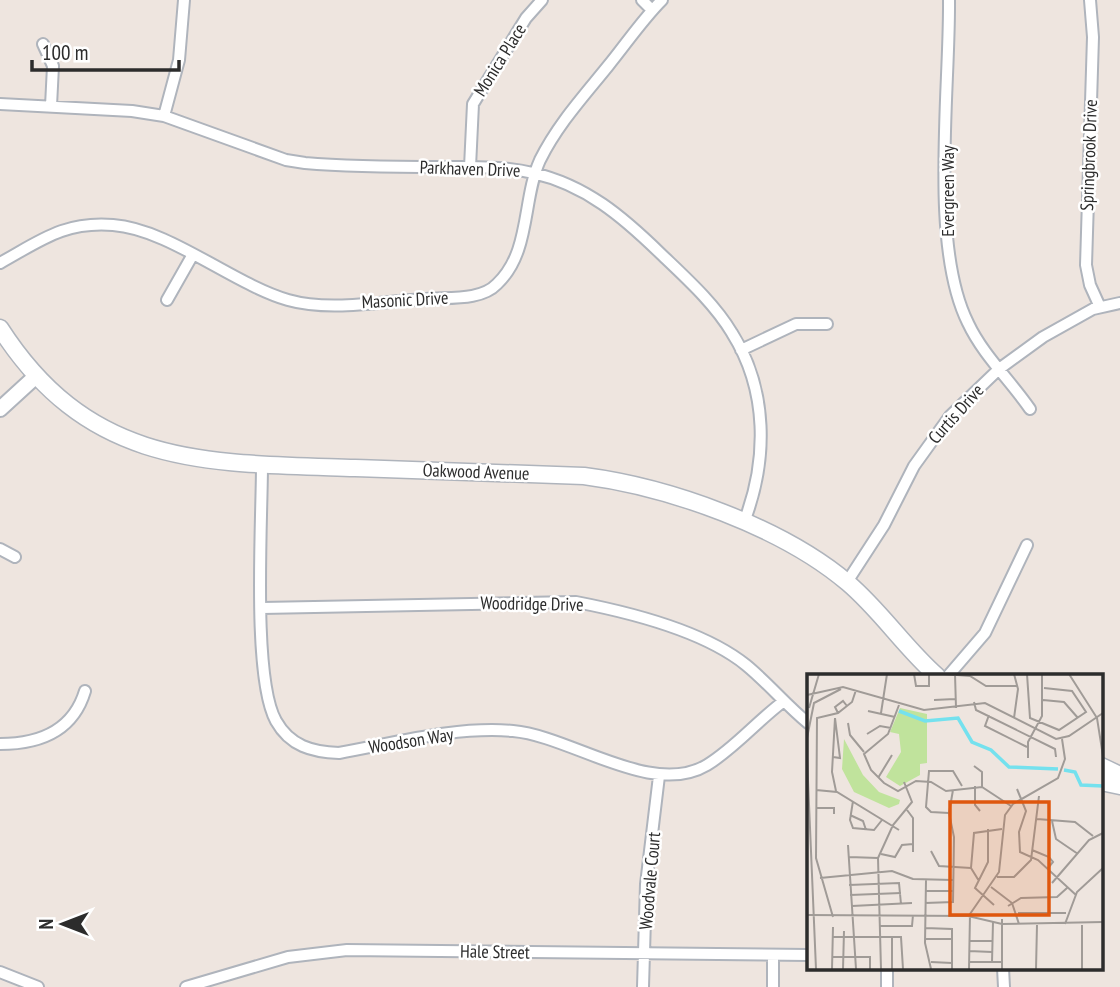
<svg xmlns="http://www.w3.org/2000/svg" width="1120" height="987" viewBox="0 0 1120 987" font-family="'PT Sans Narrow',sans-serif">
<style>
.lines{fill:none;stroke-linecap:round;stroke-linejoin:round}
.minor-casing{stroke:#afb4bc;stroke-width:14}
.tertiary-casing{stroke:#afb4bc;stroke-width:18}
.secondary-casing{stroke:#afb4bc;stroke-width:19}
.minor{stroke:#fff;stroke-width:10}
.tertiary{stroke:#fff;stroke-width:14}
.secondary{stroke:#fff;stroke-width:16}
.labels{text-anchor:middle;stroke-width:5;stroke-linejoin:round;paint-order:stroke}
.street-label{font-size:18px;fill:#2c2c2c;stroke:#fff}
.inset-river{fill:none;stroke:#74e1ee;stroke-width:3.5}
.inset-road{fill:none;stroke:#a09b97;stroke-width:2}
.view{fill:#df570e;fill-opacity:0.15;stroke:#df570e;stroke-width:3.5}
.inset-edge{fill:none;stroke:#2c2c2c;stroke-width:3.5}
</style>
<rect width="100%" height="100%" fill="#eee5df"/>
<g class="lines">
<g class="minor-casing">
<path id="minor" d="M 642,0 L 652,10
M 949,0 C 950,90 929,245 968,323 C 983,355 1010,380 1030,409
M 1090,0 L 1093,37 L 1086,265 L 1090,285 L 1100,307
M 43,44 L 53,66 L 51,106
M 0,104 L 132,111 L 164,116 L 286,160 L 305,163 C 351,167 397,167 443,167 C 474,167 504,166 533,173 C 586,185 623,217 661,254 C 686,278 714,303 732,333 C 768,390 768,460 744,522
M 164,116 L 179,60 L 184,0
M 470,167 L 473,104 L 526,18 L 542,0
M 0,263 C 40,241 64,221 113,225 C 169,229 233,284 288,300 C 330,312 383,301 426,299 C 448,297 481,301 497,284 C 531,252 522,200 540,160 C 558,124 583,97 608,66 C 626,44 642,20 662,0
M 167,300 L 192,256
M 741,350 L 796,324 L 827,324
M 262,465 C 262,520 252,678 276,721 C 290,746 312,752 339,753 C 395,743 456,726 513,731 C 571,736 652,798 707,765 C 735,748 757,721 784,701
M 0,549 L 15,557
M 847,582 L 884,525 L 914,466 L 950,416 L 999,369 L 1043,337 L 1093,309 L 1120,303
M 262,608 L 576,602 C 628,612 704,631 746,665 C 768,683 786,705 808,723
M 948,676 L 985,633 L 1027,545
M 0,744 C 40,744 73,731 85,691
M 1003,968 L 1004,987
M 0,972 L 38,987
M 186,987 L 288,957 L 347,950 L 808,955
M 643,987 L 646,884 L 659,776
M 773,987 L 773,955
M 887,987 L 887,968"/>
</g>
<g class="tertiary-casing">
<path id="tertiary" d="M 0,409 L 35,377"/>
</g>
<g class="secondary-casing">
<path id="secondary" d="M 0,328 C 90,468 205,463 355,468 C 431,471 507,473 584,476 C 669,487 782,527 848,583 C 881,611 905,648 937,676
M 1101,766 L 1120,775
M 1101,782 L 1120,786"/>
</g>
<use href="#minor" class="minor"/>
<use href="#tertiary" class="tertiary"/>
<use href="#secondary" class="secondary"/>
</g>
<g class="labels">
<g class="street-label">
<text transform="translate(500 60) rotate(-58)" y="6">Monica Place</text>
<text transform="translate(1089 155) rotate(-88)" y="6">Springbrook Drive</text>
<text transform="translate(470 169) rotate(2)" y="6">Parkhaven Drive</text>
<text transform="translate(948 191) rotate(-90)" y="6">Evergreen Way</text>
<text transform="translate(405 300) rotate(-3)" y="6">Masonic Drive</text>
<text transform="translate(956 414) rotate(-48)" y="6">Curtis Drive</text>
<text transform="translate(476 472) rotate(2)" y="6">Oakwood Avenue</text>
<text transform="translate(532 604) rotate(1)" y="6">Woodridge Drive</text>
<text transform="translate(411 741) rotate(-9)" y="6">Woodson Way</text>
<text transform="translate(650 881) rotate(-85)" y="6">Woodvale Court</text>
<text transform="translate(495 952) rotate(1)" y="6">Hale Street</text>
</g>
</g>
<g transform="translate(807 674)">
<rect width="296" height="296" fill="#eee5df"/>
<path d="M 93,34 L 120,40 L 120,89 L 113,90 L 113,101 L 93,112 L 79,103 L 94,78 L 92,60 L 83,58 ZM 37,65 L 56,101 L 72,118 L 93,126 L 92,130 L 82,134 L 47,118 L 35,95 Z" fill="#c0e39c"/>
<path class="inset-river" d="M 92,37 L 118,47 L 151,44 L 165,68 L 184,76 L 202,93 L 251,95M 257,96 L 268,98 L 274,111 L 296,112"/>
<path class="inset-road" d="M 107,0 L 109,12 L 122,12 L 122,0M 137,0 L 163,2 L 179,12 L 211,12M 148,0 L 149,34M 207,0 L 211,15 L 207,44M 220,0 L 223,44 L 252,56 L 279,38 L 265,17 L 237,14M 262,0 L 290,44 L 296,82M 0,21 L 36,13 L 117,36 L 178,29 L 249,65 L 262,62 L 296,39M 127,26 L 148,25M 236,26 L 257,28 L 271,44M 167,28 L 169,36 L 248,75 L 249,83M 92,31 L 81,60 L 57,80 L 64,96 L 77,109 L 91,117 L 109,107 L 124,108 L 139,117 L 175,113 L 204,132M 2,34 L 12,0M 61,37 L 88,43M 31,39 L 28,33 L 36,27 L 40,32M 74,39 L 80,0M 182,41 L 178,52 L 220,73M 41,49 L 43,61 L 57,78M 60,60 L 73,52 L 84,54M 0,64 L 7,29 L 34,15M 0,83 L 9,295M 26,83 L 33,84 L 28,44 L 25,98 L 29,117M 221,84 L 221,68 L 235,42 L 235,0M 167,92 L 175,98 L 175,113M 71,104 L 85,81M 168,112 L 168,131 L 173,137M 210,115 L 219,137 L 212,158 L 213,178 L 231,186 L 269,221M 9,116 L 30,118 L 92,156M 46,127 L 43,146 L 46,154 L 67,156 L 75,146M 9,134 L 27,134 L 27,140M 100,136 L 106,144 L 106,178M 142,139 L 124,138 L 119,133 L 122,97 L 146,97 L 155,112M 43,141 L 56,147 L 59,156M 230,145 L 268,148 L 286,162M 245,147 L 249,165 L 271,180M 181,155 L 181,188 L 168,214 L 187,231M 41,171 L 49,295M 225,176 L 242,183 L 246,188 L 241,194M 124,177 L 132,192 L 164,194M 74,180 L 88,183 L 95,171 L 106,170M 42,183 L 71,184M 190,203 L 207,203 L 224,186 L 232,122M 13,204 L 85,197 L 106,205M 106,205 L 146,206M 119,206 L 118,269 L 124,295M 172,207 L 164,194 L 167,159 L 195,155M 245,209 L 282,166 L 296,159M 42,211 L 92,209 L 94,230M 184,213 L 205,229 L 212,250M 118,217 L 146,217M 43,221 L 94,219M 118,229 L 146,228 L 147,163 L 142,139 L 146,116M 45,232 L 105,229M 201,232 L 214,224 L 250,223 L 260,214M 211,239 L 259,239M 0,241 L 161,242 L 195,250 L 296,248M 26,243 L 9,184 L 10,44 L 31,39 L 45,28 L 49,16M 258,250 L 270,218 L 296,194M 73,252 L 105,252 L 106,241M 118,254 L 145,255 L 145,295M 26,263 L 94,263 L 96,295M 118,265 L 146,265M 163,267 L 185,267M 162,277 L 185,278M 25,283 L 63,283 L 63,295M 124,288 L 145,289M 162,288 L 195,288M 185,288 L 186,248M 25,295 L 26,253M 36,295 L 37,257M 74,295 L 71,184 L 86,151 L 105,128 L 97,108M 85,295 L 85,262M 162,295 L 163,240 L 192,198 L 198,141 L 206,130 L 251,104 L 258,85 L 255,65M 195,295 L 195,245M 229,295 L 230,251M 275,295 L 275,251"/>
<path class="view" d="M 143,128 L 242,128 L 242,241 L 143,241 Z"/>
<rect width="296" height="296" class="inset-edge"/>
</g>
<g transform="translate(63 924) rotate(270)" stroke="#ffffff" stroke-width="5" paint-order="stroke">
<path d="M0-5L12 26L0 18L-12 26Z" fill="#2c2c2c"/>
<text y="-10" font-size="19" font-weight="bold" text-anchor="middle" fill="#2c2c2c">N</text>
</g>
<path d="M32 60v10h147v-10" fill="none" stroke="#2c2c2c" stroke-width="3.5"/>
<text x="42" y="60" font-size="21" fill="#2c2c2c" stroke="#ffffff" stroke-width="5" paint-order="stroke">100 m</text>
</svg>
